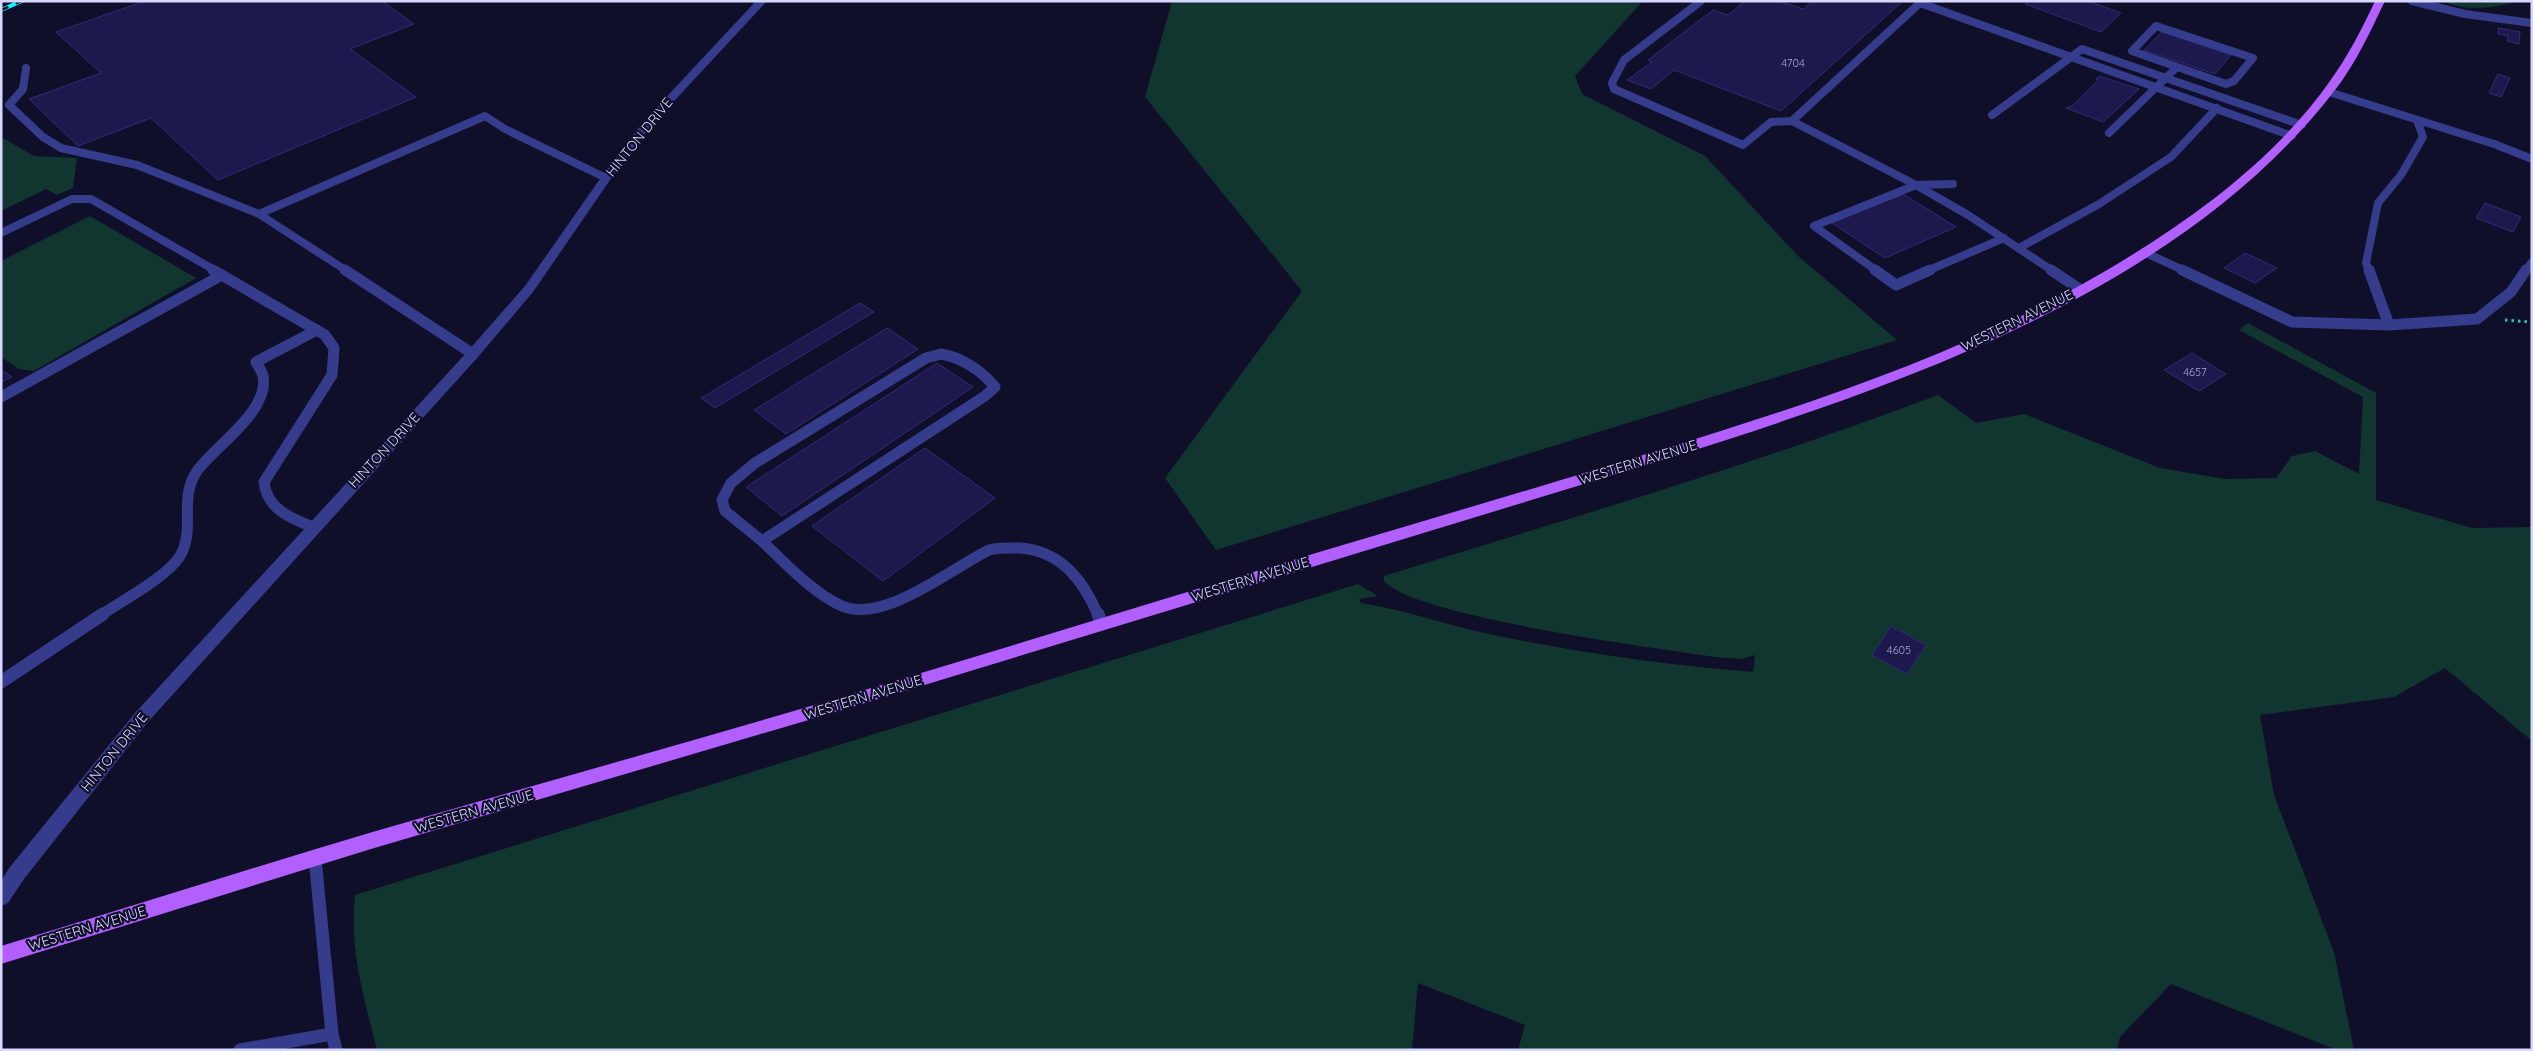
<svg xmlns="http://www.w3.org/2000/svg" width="2533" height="1051" viewBox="0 0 2533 1051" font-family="Quicksand,sans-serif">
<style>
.green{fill:#11352f}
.building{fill:#1e194c;stroke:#312a7a}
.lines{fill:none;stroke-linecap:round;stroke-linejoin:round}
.path{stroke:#27c3a9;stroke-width:3;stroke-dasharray:2.5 4;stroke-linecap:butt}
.lane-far2{stroke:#363c8c;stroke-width:8}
.lane-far1{stroke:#363c8c;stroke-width:11}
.lane{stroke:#363c8c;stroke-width:13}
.street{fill:#363c8c;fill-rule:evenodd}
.primary{fill:#b25fff;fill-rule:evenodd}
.rail-casing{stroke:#04fffd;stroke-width:4}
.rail{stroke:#100f2a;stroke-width:2.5;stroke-dasharray:8;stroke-linecap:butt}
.labels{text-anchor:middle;stroke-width:4.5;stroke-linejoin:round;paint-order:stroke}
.number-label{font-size:11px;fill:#aaa8d2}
.street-label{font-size:14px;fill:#d8d8ff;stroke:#100f2a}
</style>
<rect width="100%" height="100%" fill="#100f2a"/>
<path class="green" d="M 1172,1 L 1643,1 L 1575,76 L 1582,94 L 1705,156 L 1797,255 L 1897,340 L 1216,550 L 1165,478 L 1302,291 L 1145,97 Z
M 2451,1 L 2520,1 C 2495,7 2472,12 2447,3 Z
M 1,137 L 34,156 L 77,158 L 73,188 L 57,195 L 46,189 L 1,211 Z
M 90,216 L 196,278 L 34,371 L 19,369 L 1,357 L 1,261 Z
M 2248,323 L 2376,393 L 2376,500 L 2472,528 L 2532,527 L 2532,741 L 2445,668 L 2394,697 L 2260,715 L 2274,795 L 2334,952 L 2354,1050 L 2337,1050 L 2171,984 L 2120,1037 L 2117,1050 L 1518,1050 L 1525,1025 L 1418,983 L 1412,1050 L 377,1050 C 364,998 349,949 355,895 L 1358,584 L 1378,596 L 1359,599 L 1361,603 C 1406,610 1449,626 1494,635 C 1580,653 1665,665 1753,672 L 1755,655 L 1741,659 L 1715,657 C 1657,648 1415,617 1384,581 L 1384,576 C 1570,518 1756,464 1938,395 L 1976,423 L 2024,414 L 2160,468 L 2225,479 L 2276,478 L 2292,456 L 2315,451 L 2359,474 L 2363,397 L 2239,330 Z"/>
<path class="building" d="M 145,1 L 382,1 L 414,24 L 350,49 L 416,97 L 218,180 L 151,118 L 78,146 L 29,99 L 101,73 L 56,32 Z
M 1745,1 L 1779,1 L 1803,9 L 1813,1 L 1903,1 L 1781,111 L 1674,70 L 1651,89 L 1627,80 L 1652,62 L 1648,60 L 1713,10 L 1728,15 Z
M 2028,1 L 2088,1 L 2121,13 L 2101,32 L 2025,4 Z
M 2498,28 L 2520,32 L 2519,44 L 2507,41 L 2508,36 L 2498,34 Z
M 2162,32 L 2231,55 L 2215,74 L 2144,50 Z
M 2498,74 L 2510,78 L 2501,97 L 2489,93 Z
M 2099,76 L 2139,89 L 2103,122 L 2066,108 L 2072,106 L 2098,80 L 2096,79 Z
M 1903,194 L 1956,227 L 1885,258 L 1832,223 Z
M 2485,203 L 2521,217 L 2513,232 L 2476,218 Z
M 2245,253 L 2277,268 L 2255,283 L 2224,268 Z
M 860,303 L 874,312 L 715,408 L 701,398 Z
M 887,328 L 918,349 L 786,434 L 754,410 Z
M 2192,353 L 2226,374 L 2199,391 L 2164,370 Z
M 937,363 L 973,387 L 782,516 L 746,487 Z
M 1,370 L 12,377 L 1,382 Z
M 925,448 L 995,498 L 883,581 L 812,526 Z
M 1891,626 L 1926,645 L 1907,674 L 1872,655 Z"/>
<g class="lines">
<path class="path" d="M 2505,320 L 2532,322"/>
<path class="lane-far2" d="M 1701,1 L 1624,60 L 1612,83 L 1614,89 L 1743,145 L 1771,122 L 1792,121
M 1922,1 L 1792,121 L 1916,185 L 1968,215 L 2053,271
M 2412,1 L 2465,14 L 2532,23
M 1920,3 L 2292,136
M 2156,26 L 2253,58 L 2234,81 L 2226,84 L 2132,51 Z
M 26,68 L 23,89 L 9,105 L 43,137 L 61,148 L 137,165 L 259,214
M 2329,92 L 2494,144 L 2532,159
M 1992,115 L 2082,49 L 2302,125
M 2109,133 L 2176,68
M 1,233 L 72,199 L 91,199 L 216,271
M 2019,248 L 2099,204 L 2171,157 L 2217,108
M 2144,252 L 2185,271
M 347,271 L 259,214 L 485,116 L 505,129 L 606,178
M 1877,271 L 1814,226 L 1916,185 L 1953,184
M 1927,271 L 2004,238
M 2369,271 L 2366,263 L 2378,203 L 2401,175 L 2423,137 L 2417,120
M 2525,271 L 2532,262"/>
<path class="lane-far1" d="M 213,270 L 325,335 L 334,348 L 332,375 L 264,482 C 267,509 290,518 313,527
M 345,270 L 473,354
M 1875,270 L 1896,285 L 1930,270
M 2051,270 L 2081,290
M 2182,270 L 2292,322 L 2389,325 L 2477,319 L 2511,292 L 2526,270
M 2369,270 L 2389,325
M 941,354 C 961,357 982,371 995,387 L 985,396 L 762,541 L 725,511 L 722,500 L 731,483 L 755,463 L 926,358 Z
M 1,397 L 222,275
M 762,541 C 784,562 814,594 842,606 C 884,624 952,568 989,550 C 999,547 1010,548 1020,548 C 1061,551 1083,580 1098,615
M 101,615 C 122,601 168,576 180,556 C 196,529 178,499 197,471 C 215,446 270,411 263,376 C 262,371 258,366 256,362 L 317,330"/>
<path class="lane" d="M 1098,614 L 1102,624
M 1,682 L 103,614
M 332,1034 L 336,1050
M 240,1050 L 332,1034 L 315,858"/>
<path class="street" d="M 756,1 L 767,1 L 651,126 L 610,180 L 533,292 L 478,357 L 147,723 L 24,879 L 8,903 L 1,906 L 1,881 L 10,867 L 135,713 L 468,351 L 525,286 L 602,176 L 643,122 Z"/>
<path class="primary" d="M 2375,1 L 2385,1 C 2370,32 2356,63 2335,90 C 2180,292 1898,386 1663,460 L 839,711 L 371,849 L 1,964 L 1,946 C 126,908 251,868 376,831 C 531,786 686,743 841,697 C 999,650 1157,601 1316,553 C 1433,518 1550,484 1666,448 C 1816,402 1966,352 2102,273 C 2187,223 2273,162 2330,81 C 2348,56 2362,29 2375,1 Z"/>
<g class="rail-casing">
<path id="rail" d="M 1,10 L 22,1"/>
</g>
<use href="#rail" class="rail"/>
</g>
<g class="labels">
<g class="number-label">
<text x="1793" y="67">4704</text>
<text x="2195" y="376">4657</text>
<text x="1899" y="654">4605</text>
</g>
<g class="street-label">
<text transform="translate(639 137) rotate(-51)" y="5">HINTON DRIVE</text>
<text transform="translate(2017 320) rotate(-26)" y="5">WESTERN AVENUE</text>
<text transform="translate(384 450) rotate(-47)" y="5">HINTON DRIVE</text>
<text transform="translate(1638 462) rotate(-17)" y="5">WESTERN AVENUE</text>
<text transform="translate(1250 579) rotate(-17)" y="5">WESTERN AVENUE</text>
<text transform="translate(863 697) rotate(-17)" y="5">WESTERN AVENUE</text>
<text transform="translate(114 752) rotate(-51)" y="5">HINTON DRIVE</text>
<text transform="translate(474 811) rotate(-16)" y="5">WESTERN AVENUE</text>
<text transform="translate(87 928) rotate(-17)" y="5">WESTERN AVENUE</text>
</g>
</g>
<rect width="2533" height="1051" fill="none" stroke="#d8d8ff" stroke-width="5"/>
</svg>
